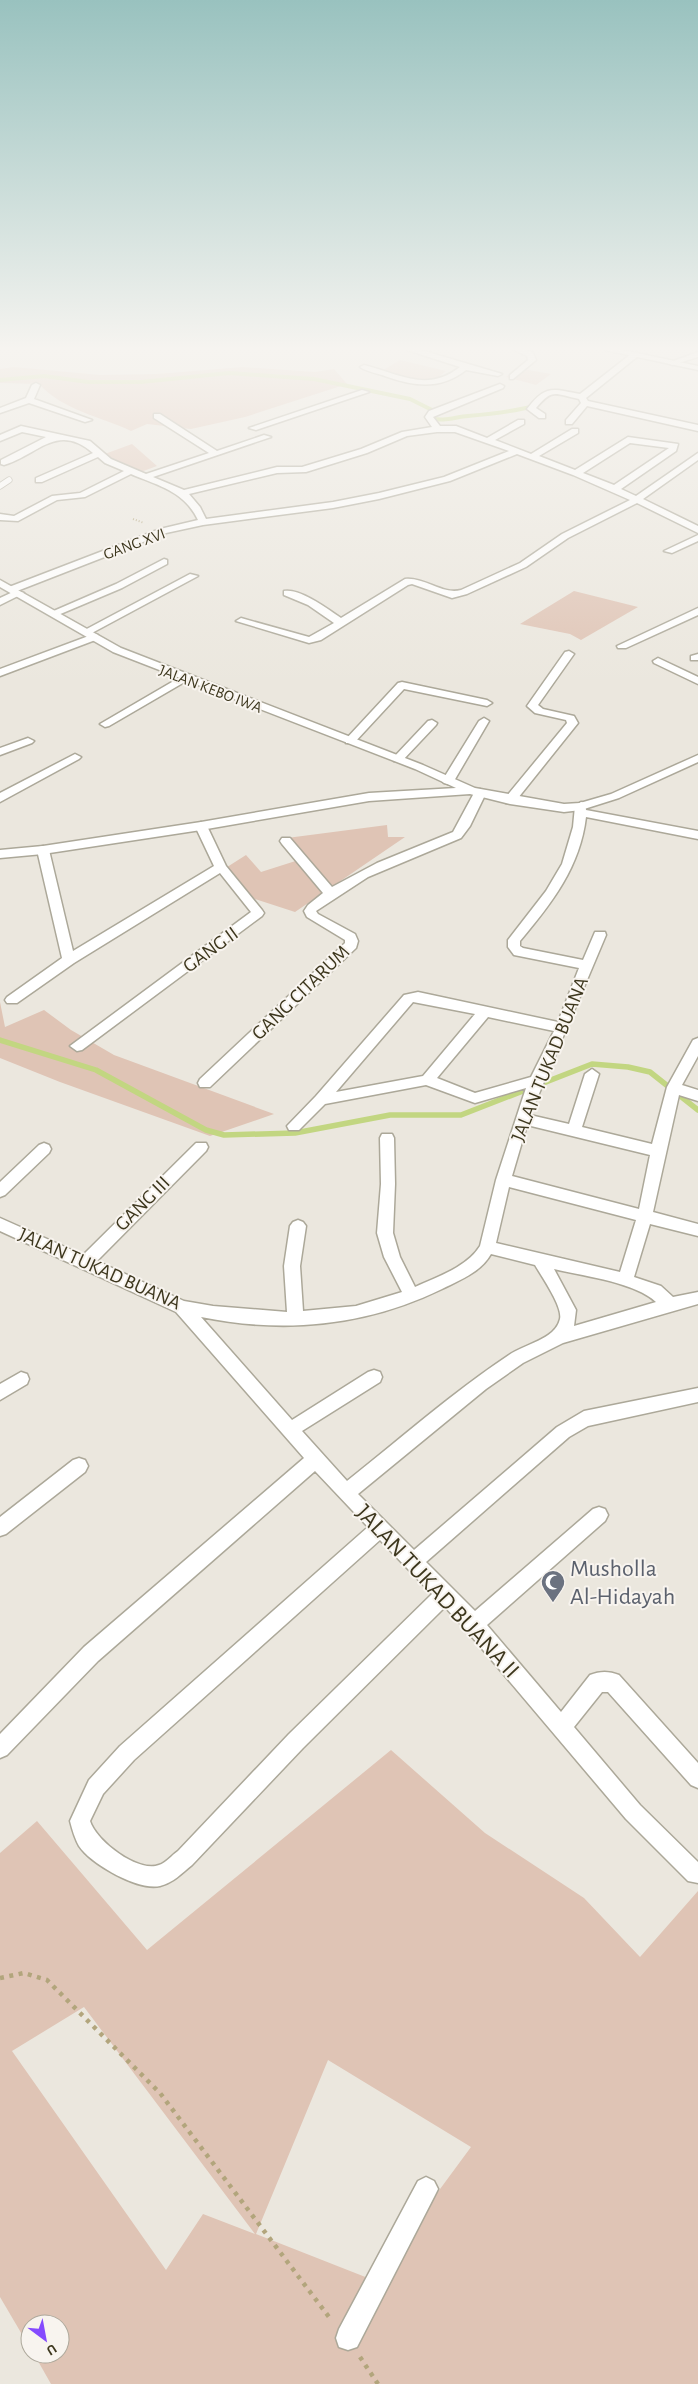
<svg xmlns="http://www.w3.org/2000/svg" width="698" height="2384" viewBox="0 0 698 2384" font-family="'Alegreya Sans',sans-serif">
<style>
.green{fill:#dfc4b5;fill-rule:evenodd}
.lines{fill:none;stroke-linecap:round;stroke-linejoin:round}
.stream-far1{stroke:#c2d681;stroke-width:4}
.stream{stroke:#c2d681;stroke-width:5.5}
.service-casing{stroke:#aca899;stroke-width:7}
.minor-casing{stroke:#aca899;stroke-width:3}
.tertiary-casing{stroke:#aca899;stroke-width:3}
.path-far1{stroke:#b2a57c;stroke-width:2;stroke-dasharray:1 2;stroke-linecap:butt}
.path{stroke:#b2a57c;stroke-width:4.5;stroke-dasharray:4 5.5;stroke-linecap:butt}
.service{stroke:#fff;stroke-width:5.5}
.minor{fill:#fff;fill-rule:evenodd}
.tertiary{fill:#fff;fill-rule:evenodd}
.labels{text-anchor:middle;stroke-width:4;stroke-linejoin:round;paint-order:stroke}
.far-street-label{font-size:16px;fill:#3d371e;stroke:#f8f4ef}
.street-label{font-size:20px;fill:#3d371e;stroke:#f8f4ef}
.near-worship-label{font-size:24px;fill:#5b616d;stroke:#f8f4ef;text-anchor:start}
.near-street-label{font-size:24px;fill:#3d371e;stroke:#f8f4ef}
</style>
<rect width="100%" height="100%" fill="#ebe7de"/>
<path class="green" d="M 400,360 L 446,371 L 431,383 L 380,372 Z
M 14,367 L 100,375 L 157,374 L 243,367 L 315,372 L 334,369 L 347,384 L 245,417 L 191,429 L 147,424 L 131,431 C 100,416 64,411 39,384 L 0,383 L 0,369 Z
M 517,368 L 551,374 L 536,385 L 506,377 Z
M 132,444 L 157,466 L 138,473 L 102,455 Z
M 574,591 L 638,607 L 581,640 L 570,634 L 520,624 Z
M 387,825 L 388,837 L 405,837 L 295,912 L 255,899 L 224,869 L 246,855 L 261,872 L 305,858 L 287,838 Z
M 0,1002 L 5,1027 L 44,1010 L 71,1030 L 114,1055 L 274,1114 L 210,1136 L 60,1082 L 0,1058 Z
M 391,1750 L 485,1833 L 584,1898 L 640,1957 L 698,1891 L 698,2384 L 51,2384 L 34,2354 L 60,2354 L 60,2324 L 30,2324 L 30,2348 L 0,2297 L 0,1853 L 37,1821 L 147,1950 ZM 84,2007 L 255,2234 L 203,2214 L 166,2270 L 12,2051 ZM 328,2060 L 471,2147 L 373,2280 L 256,2234 Z"/>
<g class="lines">
<path class="stream-far1" d="M 0,380 L 44,376 L 88,382 L 141,382 L 229,373 L 314,379 L 410,399 L 434,411 L 430,418 C 443,422 455,417 468,416 C 491,414 512,412 534,406"/>
<path class="stream" d="M 0,1040 L 96,1070 L 206,1130 L 224,1135 L 295,1133 L 390,1115 L 461,1115 L 592,1064 L 628,1067 L 650,1072 L 698,1110"/>
<g class="service-casing">
<path id="service" d="M 0,486 L 9,480"/>
</g>
<g class="minor-casing">
<path id="minor" d="M 407,350 L 421,350 L 502,374 L 498,376 L 466,370 C 439,391 412,386 382,375 C 375,373 366,371 360,367 L 364,365 C 400,374 427,393 460,367 Z
M 514,350 L 526,350 L 533,353 L 536,360 L 513,379 L 510,379 L 510,375 L 528,360 L 527,356 Z
M 698,352 L 698,357 L 672,365 L 668,363 Z
M 631,354 L 638,356 L 586,398 L 588,401 L 698,425 L 698,431 L 587,406 L 572,424 L 566,424 L 566,420 L 581,403 L 579,399 C 554,394 553,388 536,408 L 545,414 L 545,418 L 539,418 L 527,409 C 546,384 552,389 580,394 Z
M 36,383 L 40,385 L 34,399 L 92,420 L 85,422 L 29,403 L 0,413 L 0,408 L 26,398 L 32,385 Z
M 500,384 L 504,386 L 503,388 L 433,417 L 440,426 L 456,426 L 487,438 L 518,420 L 524,420 L 524,424 L 495,440 L 531,454 L 572,429 L 578,429 L 578,433 L 539,456 L 575,470 L 628,437 L 678,444 L 676,451 L 621,489 L 636,496 L 698,453 L 698,460 L 643,499 L 698,526 L 698,533 L 637,503 L 568,538 L 526,567 L 467,594 L 452,598 L 412,584 L 408,585 L 321,640 L 309,643 L 236,621 L 241,618 L 309,637 L 334,623 L 308,605 L 284,595 L 284,591 C 300,588 328,609 341,618 L 405,579 C 425,577 442,595 461,590 L 520,563 L 562,534 L 630,500 L 573,475 L 517,454 L 450,481 L 379,499 L 333,508 L 203,525 L 166,533 L 17,591 L 24,593 L 0,605 L 0,598 L 15,591 L 9,591 L 9,587 L 160,529 L 198,520 C 184,491 159,486 131,474 L 85,497 L 57,500 L 18,521 L 0,520 L 0,514 L 14,516 L 52,496 L 80,493 L 124,471 L 105,463 L 98,457 L 42,482 L 36,482 L 36,478 L 93,453 C 57,422 38,455 4,465 L 1,464 L 1,460 L 46,437 L 22,432 L 0,441 L 0,435 L 21,426 L 90,441 L 111,459 L 146,474 L 209,453 L 154,418 L 154,414 L 160,414 L 217,451 L 264,435 L 271,437 L 153,477 L 184,490 L 277,467 L 302,467 L 361,449 L 402,432 L 432,427 L 425,417 L 429,411 ZM 437,432 L 455,432 L 509,451 L 444,477 L 379,493 L 333,502 L 206,519 L 200,507 L 189,494 L 277,473 L 306,472 L 367,453 L 407,436 ZM 630,443 L 669,448 L 614,485 L 583,473 Z
M 362,390 L 369,392 L 256,430 L 249,428 Z
M 698,535 L 698,541 L 672,553 L 664,551 Z
M 164,559 L 167,560 L 167,564 L 122,588 L 58,615 L 49,613 L 116,584 Z
M 190,574 L 198,576 L 90,634 L 81,632 Z
M 698,608 L 698,615 L 626,648 L 618,648 L 617,646 Z
M 94,634 L 98,635 L 98,639 L 0,676 L 0,669 Z
M 569,651 L 574,654 L 538,705 L 543,709 L 574,716 L 578,723 L 514,803 L 506,803 L 506,797 L 567,723 L 566,720 L 535,713 L 527,706 L 565,652 Z
M 698,654 L 698,660 L 691,660 L 691,656 Z
M 658,658 L 698,677 L 698,684 L 654,663 L 653,661 Z
M 184,675 L 189,678 L 188,680 L 109,726 L 105,727 L 100,724 Z
M 402,682 L 487,700 L 492,703 L 487,706 L 404,689 L 354,743 L 346,743 L 346,739 L 398,683 Z
M 484,718 L 489,721 L 454,781 L 448,784 L 444,783 L 442,781 L 479,721 Z
M 432,720 L 437,723 L 436,725 L 402,761 L 394,761 L 394,757 L 428,721 Z
M 28,738 L 34,741 L 32,743 L 0,755 L 0,748 Z
M 75,754 L 81,757 L 79,759 L 0,802 L 0,793 Z
M 480,789 L 486,793 L 470,826 L 461,838 L 368,877 L 316,911 L 318,914 L 355,934 L 358,941 L 356,948 L 210,1087 L 200,1087 L 198,1083 L 200,1079 L 345,943 L 345,940 L 307,917 L 304,911 L 308,905 L 323,893 L 282,844 L 280,841 L 282,838 L 290,838 L 332,887 L 377,863 L 453,832 L 474,793 Z
M 581,802 L 585,803 L 586,810 L 698,831 L 698,839 L 586,817 C 580,867 552,903 520,941 L 520,946 L 523,948 L 583,960 L 595,932 L 605,932 L 606,935 L 530,1115 L 569,1124 L 585,1074 L 592,1069 L 599,1074 L 582,1127 L 652,1144 L 667,1087 L 693,1040 L 698,1038 L 698,1056 L 682,1085 L 698,1090 L 698,1101 L 679,1095 L 653,1212 L 698,1224 L 698,1236 L 650,1224 L 634,1277 L 661,1286 L 673,1297 L 698,1292 L 698,1304 L 563,1343 L 523,1363 L 486,1389 L 358,1494 L 414,1550 L 557,1427 L 584,1411 L 698,1388 L 698,1402 L 588,1426 L 569,1437 L 426,1562 L 475,1611 L 593,1509 L 599,1507 L 605,1509 L 608,1515 L 605,1521 L 487,1625 L 561,1712 L 590,1675 C 600,1671 609,1671 619,1675 L 698,1763 L 698,1788 L 691,1785 L 608,1692 L 602,1692 L 574,1727 L 640,1805 L 698,1862 L 698,1883 L 688,1881 L 626,1819 L 467,1631 L 445,1607 L 303,1748 L 192,1865 C 182,1873 173,1883 160,1886 C 138,1891 91,1864 79,1846 C 75,1839 72,1829 70,1821 L 89,1780 L 120,1746 L 368,1527 L 315,1471 L 98,1661 L 7,1755 L 0,1758 L 0,1734 L 84,1647 L 304,1458 L 176,1312 L 0,1231 L 0,1218 L 83,1255 L 196,1143 L 206,1143 L 208,1147 L 206,1151 L 97,1261 L 184,1301 L 213,1306 L 287,1312 L 284,1266 L 290,1226 L 293,1222 L 298,1220 L 303,1222 L 306,1226 L 300,1266 L 303,1311 L 356,1306 L 402,1292 L 384,1257 L 377,1233 L 381,1184 L 380,1138 L 382,1134 L 392,1134 L 394,1138 L 395,1184 L 393,1233 L 400,1257 L 415,1287 C 437,1277 467,1267 480,1246 L 496,1180 L 526,1088 L 475,1103 L 426,1085 L 325,1104 L 299,1130 L 289,1130 L 287,1126 L 316,1096 L 404,995 L 418,992 L 558,1022 L 579,968 L 514,955 L 508,947 L 508,940 L 546,891 L 562,864 L 573,827 L 575,806 ZM 413,1002 L 475,1014 L 423,1076 L 336,1092 ZM 488,1017 L 554,1031 L 531,1077 L 475,1093 L 437,1078 ZM 527,1125 L 650,1155 L 639,1209 L 512,1176 ZM 509,1187 L 636,1220 L 620,1272 L 496,1243 ZM 491,1254 L 535,1265 C 542,1277 563,1307 560,1319 C 555,1340 524,1344 509,1355 C 452,1393 400,1439 347,1481 L 302,1431 L 380,1382 L 382,1377 L 380,1372 L 374,1370 L 368,1372 L 292,1420 L 201,1317 C 284,1334 366,1326 442,1289 C 460,1280 481,1272 491,1254 ZM 554,1269 C 582,1276 635,1282 656,1302 L 574,1326 L 576,1310 ZM 380,1540 L 432,1594 L 289,1734 L 178,1851 C 172,1855 166,1863 159,1865 C 138,1873 96,1841 90,1821 L 103,1794 L 134,1760 Z
M 201,822 L 207,826 L 226,866 L 262,910 L 264,913 L 262,916 L 82,1050 L 77,1051 L 70,1046 L 251,912 L 220,873 L 74,963 L 17,1003 L 7,1003 L 5,1000 L 7,997 L 62,958 L 37,850 L 39,847 L 43,846 L 49,850 L 73,951 L 214,866 L 195,826 Z
M 44,1143 L 49,1145 L 51,1149 L 49,1153 L 5,1195 L 0,1197 L 0,1182 L 39,1145 Z
M 21,1372 L 27,1374 L 29,1379 L 27,1384 L 0,1400 L 0,1384 Z
M 79,1458 L 85,1460 L 88,1466 L 85,1472 L 6,1534 L 0,1536 L 0,1517 L 73,1460 Z
M 426,2177 L 434,2181 L 438,2189 L 434,2197 L 357,2347 L 348,2350 L 339,2347 L 336,2338 L 339,2329 L 418,2181 Z"/>
</g>
<g class="tertiary-casing">
<path id="tertiary" d="M 605,350 L 623,350 L 698,366 L 698,370 Z
M 0,580 L 121,648 L 423,765 L 475,788 L 564,804 L 580,803 L 611,794 L 698,755 L 698,762 L 619,798 L 581,810 L 564,812 L 510,804 L 470,794 L 369,801 L 201,830 L 43,854 L 0,858 L 0,850 L 43,846 L 201,822 L 369,793 L 456,788 L 415,769 L 113,652 L 0,587 Z"/>
</g>
<path class="path-far1" d="M 133,519 L 144,523"/>
<path class="path" d="M 0,1978 L 24,1973 L 47,1980 L 160,2093 L 332,2321
M 360,2357 L 378,2384"/>
<use href="#service" class="service"/>
<use href="#minor" class="minor"/>
<use href="#tertiary" class="tertiary"/>
</g>
<linearGradient id="sky" x2="0" y2="1"><stop stop-color="#99c2bf"/><stop offset="0.51" stop-color="#f6f4f0"/><stop offset="1" stop-color="#f6f4f0" stop-opacity="0"/></linearGradient>
<rect width="698" height="684" fill="url(#sky)"/>
<defs>
<g id="mosque-pin" transform="scale(1.25)"><path d="M0 17L-7.5 6A9.5 9.5 0 1 1 7.5 6Z" fill="#6b7280" stroke="#f8f4ef"/><path d="M3.5-4.9A6 6 0 1 0 3.5 4.9A5 5 0 1 1 3.5-4.9Z" fill="#fff"/></g>
</defs>
<g fill-rule="evenodd">
<use href="#mosque-pin" x="553" y="1582"/>
</g>
<g class="labels">
<g class="far-street-label">
<text transform="translate(134 543) rotate(-20)" y="6">GANG XVI</text>
<text transform="translate(211 688) rotate(21)" y="6">JALAN KEBO IWA</text>
</g>
<g class="street-label">
<text transform="translate(210 949) rotate(-36)" y="7">GANG II</text>
<text transform="translate(300 992) rotate(-44)" y="7">GANG CITARUM</text>
<text transform="translate(549 1059) rotate(-68)" y="7">JALAN TUKAD BUANA</text>
<text transform="translate(142 1203) rotate(-45)" y="7">GANG III</text>
<text transform="translate(100 1268) rotate(24)" y="7">JALAN TUKAD BUANA</text>
</g>
<g class="near-worship-label">
<text x="570" y="1576">Musholla<tspan x="570" dy="28">Al-Hidayah</tspan></text>
</g>
<g class="near-street-label">
<text transform="translate(438 1591) rotate(47)" y="8">JALAN TUKAD BUANA II</text>
</g>
</g>
<g transform="translate(45 2339) rotate(148)"><circle r="24" fill="#f8f4ef" stroke="#ada89b"/>
<path d="M0-4L9 19L0 12L-9 19Z" fill="#854afe"/>
<text y="-8" font-size="14" font-weight="bold" text-anchor="middle" fill="#3d371e">U</text>
</g>
</svg>
